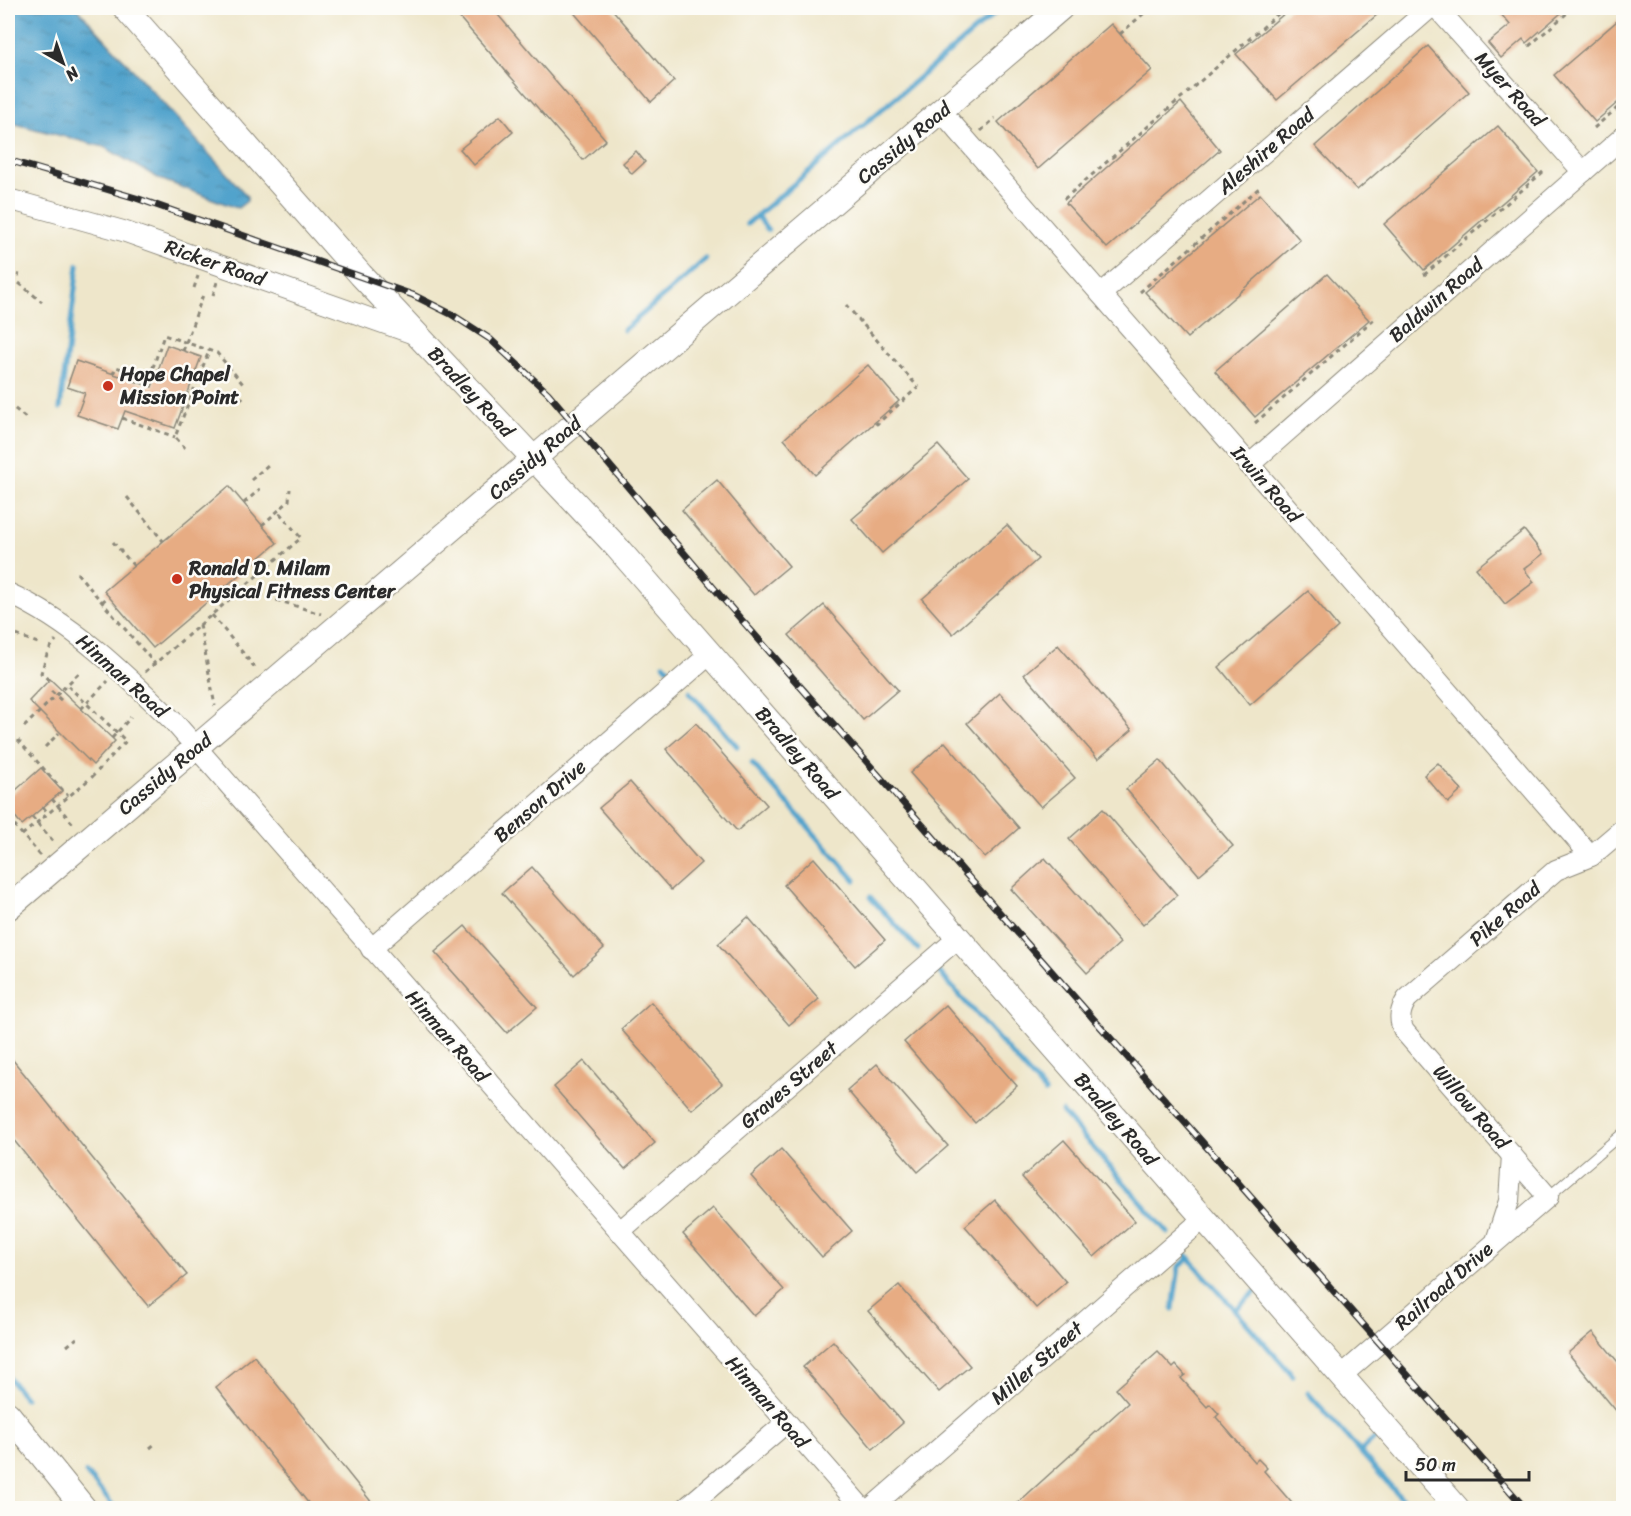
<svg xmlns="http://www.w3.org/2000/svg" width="1631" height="1516" viewBox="0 0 1631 1516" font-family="Sriracha,sans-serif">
  <defs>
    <pattern id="water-ripples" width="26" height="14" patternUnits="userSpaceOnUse" patternTransform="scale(1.5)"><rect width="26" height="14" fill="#51a3cc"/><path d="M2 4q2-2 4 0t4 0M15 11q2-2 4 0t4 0" fill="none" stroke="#4385a6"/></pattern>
  </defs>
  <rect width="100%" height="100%" fill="#fdfcf7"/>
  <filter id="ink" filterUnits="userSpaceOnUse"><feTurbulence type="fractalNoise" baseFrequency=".0167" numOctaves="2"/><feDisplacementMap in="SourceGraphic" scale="12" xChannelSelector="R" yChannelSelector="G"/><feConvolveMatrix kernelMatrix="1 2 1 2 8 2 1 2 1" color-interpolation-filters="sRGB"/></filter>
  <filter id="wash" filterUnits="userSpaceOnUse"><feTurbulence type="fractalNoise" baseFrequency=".008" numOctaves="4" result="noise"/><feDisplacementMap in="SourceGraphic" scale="24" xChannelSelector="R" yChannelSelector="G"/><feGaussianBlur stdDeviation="1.35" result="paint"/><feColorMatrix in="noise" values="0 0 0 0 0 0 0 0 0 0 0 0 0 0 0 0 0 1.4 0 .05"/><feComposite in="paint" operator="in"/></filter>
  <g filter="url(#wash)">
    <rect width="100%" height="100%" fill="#eee6ca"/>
    <path fill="url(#water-ripples)" stroke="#3e677c" stroke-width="1.5" d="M8 8H77L247 196V201L238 208 234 207 160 179 104 147 8 122Z"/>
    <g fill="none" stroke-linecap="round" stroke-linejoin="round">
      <g stroke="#51a3cc" stroke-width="5">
        <path d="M757 216 768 230"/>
        <path d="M747 224 1001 8"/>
        <path d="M624 330 706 259"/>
        <path d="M60 408 78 265"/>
        <path d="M664 664 668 668"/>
        <path d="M689 691 737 746"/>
        <path d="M752 763 855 880"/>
        <path d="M870 897 918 949"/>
        <path d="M939 972 1045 1092"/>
        <path d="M1062 1112 1168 1233"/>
        <path d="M1183 1251 1293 1376"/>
        <path d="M1173 1309 1179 1267 1190 1258"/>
        <path d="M1235 1310 1258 1289"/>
        <path d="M8 1377 25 1398"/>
        <path d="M1308 1393 1410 1508"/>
        <path d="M1360 1452 1383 1431"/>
        <path d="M86 1473 115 1508"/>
      </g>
    </g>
    <g id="blocks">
      <g fill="#e7ac83">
        <path d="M451 8H492L606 140 583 160Z"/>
        <path d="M570 8H611L674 81 651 102Z"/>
        <path d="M1291 8H1385L1277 100 1236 54Z"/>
        <path d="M1496 8H1567L1526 43 1523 39 1501 58 1488 43 1510 25Z"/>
        <path d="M1623 16V98L1595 122 1554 75Z"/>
        <path d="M1111 24 1152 70 1038 169 998 122Z"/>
        <path d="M1428 46 1469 92 1357 190 1315 146Z"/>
        <path d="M1181 102 1220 150 1107 248 1066 203Z"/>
        <path d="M500 116 513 132 474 165 460 149Z"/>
        <path d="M1498 126 1538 172 1424 270 1384 224Z"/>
        <path d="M636 151 645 162 632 174 623 163Z"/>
        <path d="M1260 194 1300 240 1187 338 1145 292Z"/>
        <path d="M1327 274 1369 320 1255 417 1215 371Z"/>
        <path d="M167 345 201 357 175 428 125 411 118 429 77 415 85 393 67 387 76 361 152 387Z"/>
        <path d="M868 365 899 401 815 475 784 439Z"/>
        <path d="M938 445 968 479 882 553 852 519Z"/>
        <path d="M717 480 789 566 754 595 682 510Z"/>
        <path d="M229 486 277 543 153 648 104 591Z"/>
        <path d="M1007 525 1038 559 953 634 922 599Z"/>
        <path d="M1524 530 1543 554 1524 569 1534 582 1505 604 1476 568Z"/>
        <path d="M1308 591 1338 627 1250 705 1219 667Z"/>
        <path d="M824 605 898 690 863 720 789 635Z"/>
        <path d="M1058 645 1132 730 1098 759 1024 674Z"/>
        <path d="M50 679 115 741 93 765 29 701Z"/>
        <path d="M1000 693 1075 778 1041 807 967 723Z"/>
        <path d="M696 723 767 805 737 831 666 749Z"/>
        <path d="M945 742 1019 828 985 858 910 773Z"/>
        <path d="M1160 760 1233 846 1199 875 1126 789Z"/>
        <path d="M1438 763 1462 790 1448 803 1424 775Z"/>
        <path d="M41 768 62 791 22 825 8 808V797Z"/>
        <path d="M630 782 701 863 671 890 599 808Z"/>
        <path d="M1103 809 1177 895 1143 925 1069 839Z"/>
        <path d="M814 858 885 940 855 966 784 885Z"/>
        <path d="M1045 858 1120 943 1087 973 1011 889Z"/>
        <path d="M532 867 604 948 574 975 502 893Z"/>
        <path d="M748 917 819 999 789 1025 718 944Z"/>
        <path d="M465 926 537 1007 507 1033 435 952Z"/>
        <path d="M651 1002 722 1084 692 1110 621 1029Z"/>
        <path d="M946 1005 1017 1086 975 1123 904 1042Z"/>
        <path d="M8 1054 187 1275 148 1306 8 1133Z"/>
        <path d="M584 1061 655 1143 625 1169 554 1087Z"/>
        <path d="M877 1064 948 1146 918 1172 847 1090Z"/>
        <path d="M1064 1140 1135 1221 1094 1257 1022 1177Z"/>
        <path d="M781 1149 852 1231 822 1257 751 1176Z"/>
        <path d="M995 1200 1066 1282 1036 1308 965 1226Z"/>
        <path d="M713 1208 784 1290 754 1316 683 1234Z"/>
        <path d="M899 1285 970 1366 939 1392 868 1311Z"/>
        <path d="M1593 1332 1623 1368V1419L1568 1353Z"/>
        <path d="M833 1341 903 1423 873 1449 803 1367Z"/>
        <path d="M1158 1352 1173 1368 1176 1365 1185 1375 1181 1378 1207 1407 1210 1404 1219 1414 1216 1417 1255 1462 1258 1459 1267 1468 1264 1471 1297 1509H1011L1128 1403 1116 1389Z"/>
        <path d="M254 1356 377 1509H313L216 1387Z"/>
      </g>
    </g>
  </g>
  <g filter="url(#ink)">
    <use href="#blocks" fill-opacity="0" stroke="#8c887a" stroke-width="1.5"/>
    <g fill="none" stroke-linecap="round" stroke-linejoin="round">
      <g stroke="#8c887a" stroke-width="11">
        <path id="service" d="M1548 1197 1624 1132"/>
      </g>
      <g stroke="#8c887a" stroke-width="22">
        <g id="minor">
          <path d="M1437 8 1583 172"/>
          <path d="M941 111 1591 856"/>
          <path d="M8 199 123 231 417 335"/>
          <path d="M1101 294 1430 8"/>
          <path d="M1249 465 1624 136"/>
          <path d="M8 593C72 622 124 673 174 722L862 1508"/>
          <path d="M371 949 710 654"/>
          <path d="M619 1232 958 938"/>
          <path d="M1496 1241 1509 1201 1512 1155"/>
          <path d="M1341 1376 1548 1197 1404 1031C1398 1019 1400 1010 1407 999L1556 870 1591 856 1624 828"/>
          <path d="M686 1508 786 1423"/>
          <path d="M871 1508 1203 1219"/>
        </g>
      </g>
      <g stroke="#8c887a" stroke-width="26">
        <g id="tertiary">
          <path d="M125 8 361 275 614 544 1457 1508"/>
          <path d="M8 908 1061 8"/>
          <path d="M8 1414 84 1508"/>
        </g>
      </g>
      <g stroke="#8c887a" stroke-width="3" stroke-dasharray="4.5 4.5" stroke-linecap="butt">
        <path d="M1120 34 1150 8"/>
        <path d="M1529 46 1573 8"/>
        <path d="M1594 128 1624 102"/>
        <path d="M981 131 995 118"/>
        <path d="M1064 199 1285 8"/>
        <path d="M8 273 20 275"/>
        <path d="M1424 275 1544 171"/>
        <path d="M19 283 42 302"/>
        <path d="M194 288 198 276"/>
        <path d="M1140 292 1259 188"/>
        <path d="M213 295 217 282"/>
        <path d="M846 305 918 387 877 424 875 422"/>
        <path d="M183 351 204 292"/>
        <path d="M113 374 116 367 155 380"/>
        <path d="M147 385 164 335 217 353 243 384"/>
        <path d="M236 390 243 399"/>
        <path d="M8 403 27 419"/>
        <path d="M122 418 175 437"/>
        <path d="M1255 423 1374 319"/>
        <path d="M185 448 175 437 209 351"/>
        <path d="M251 480 269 464"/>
        <path d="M127 497 163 541"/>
        <path d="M244 503 260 489"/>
        <path d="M262 525 289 501 290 489"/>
        <path d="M113 542 134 566"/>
        <path d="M77 573 155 664"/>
        <path d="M242 589 321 614"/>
        <path d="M102 602 109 596"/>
        <path d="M212 615 257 670"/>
        <path d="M200 625 215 706"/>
        <path d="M8 632 38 643"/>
        <path d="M145 672 301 538 278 511"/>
        <path d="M49 680 41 673 48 651 56 640"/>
        <path d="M51 691 62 701"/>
        <path d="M81 709 108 681"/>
        <path d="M24 727 79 673"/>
        <path d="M112 738 131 717"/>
        <path d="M18 740 68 796"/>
        <path d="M45 747 59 733"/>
        <path d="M52 799 74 825"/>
        <path d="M43 807 48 813"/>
        <path d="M32 817 54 842"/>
        <path d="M8 818 40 855"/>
        <path d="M22 835 92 777 126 741 67 685"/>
        <path d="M67 1346 77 1338"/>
        <path d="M150 1448 155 1444"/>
      </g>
      <use href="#service" stroke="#fff" stroke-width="9"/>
      <use href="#minor" stroke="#fff" stroke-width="20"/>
      <use href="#tertiary" stroke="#fff" stroke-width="24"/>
      <g stroke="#2b2b2b" stroke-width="7">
        <path id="rail" d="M8 160 136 198 413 295 451 314 490 339 548 393 724 600 1525 1508"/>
      </g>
      <use href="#rail" stroke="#fdfcf7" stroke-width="4.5" stroke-dasharray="14" stroke-linecap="butt"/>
    </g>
  </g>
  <g fill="#c8321e" stroke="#fdfcf7" stroke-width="2">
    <circle cx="108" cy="386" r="6"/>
    <circle cx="177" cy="579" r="6"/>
  </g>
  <g text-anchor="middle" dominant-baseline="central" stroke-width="5" stroke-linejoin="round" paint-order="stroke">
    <g font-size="20" fill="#2b2b2b" stroke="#fdfcf7">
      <text transform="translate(1510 89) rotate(48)">Myer Road</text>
      <text transform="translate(904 143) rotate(-40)">Cassidy Road</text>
      <text transform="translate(1266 151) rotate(-41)">Aleshire Road</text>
      <text transform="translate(215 263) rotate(19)">Ricker Road</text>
      <text transform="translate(1436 300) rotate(-41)">Baldwin Road</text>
      <text transform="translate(471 392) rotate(47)">Bradley Road</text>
      <text transform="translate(535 458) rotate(-41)">Cassidy Road</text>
      <text transform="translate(1266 484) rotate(49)">Irwin Road</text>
      <text transform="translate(122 676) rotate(42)">Hinman Road</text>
      <text transform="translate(797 753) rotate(49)">Bradley Road</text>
      <text transform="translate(165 774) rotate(-40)">Cassidy Road</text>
      <text transform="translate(540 801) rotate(-41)">Benson Drive</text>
      <text transform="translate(1505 914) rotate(-41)">Pike Road</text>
      <text transform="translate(447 1036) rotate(49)">Hinman Road</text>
      <text transform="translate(789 1085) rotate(-41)">Graves Street</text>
      <text transform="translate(1471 1107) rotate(49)">Willow Road</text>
      <text transform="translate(1116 1119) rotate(49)">Bradley Road</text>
      <text transform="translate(1444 1286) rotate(-41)">Railroad Drive</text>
      <text transform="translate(1037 1363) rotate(-41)">Miller Street</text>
      <text transform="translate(767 1402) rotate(49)">Hinman Road</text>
    </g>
    <g font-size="20" font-weight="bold" fill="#2b2b2b" stroke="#fdfcf7" text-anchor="start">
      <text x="120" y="374">Hope Chapel<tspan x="120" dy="23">Mission Point</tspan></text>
      <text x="189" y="568">Ronald D. Milam<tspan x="189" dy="23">Physical Fitness Center</tspan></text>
    </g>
  </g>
  <rect width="1631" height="1516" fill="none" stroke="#fdfcf7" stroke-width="30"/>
  <g transform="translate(63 63) rotate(140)" stroke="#fdfcf7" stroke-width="4.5" paint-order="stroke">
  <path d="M0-4.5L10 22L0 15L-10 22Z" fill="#2b2b2b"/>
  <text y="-9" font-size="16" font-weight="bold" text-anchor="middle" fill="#2b2b2b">N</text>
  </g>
  <path d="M1406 1471v9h123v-9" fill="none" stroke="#2b2b2b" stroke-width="3"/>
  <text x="1415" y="1471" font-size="18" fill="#2b2b2b" stroke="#fdfcf7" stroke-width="4.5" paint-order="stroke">50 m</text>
</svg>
